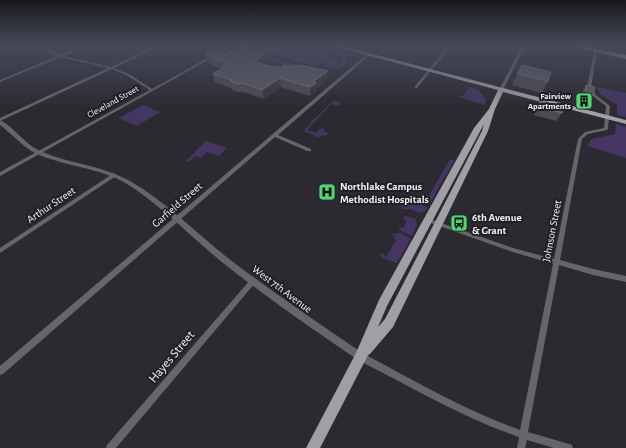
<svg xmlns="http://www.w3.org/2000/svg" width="626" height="448" viewBox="0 0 626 448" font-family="'Alegreya Sans',sans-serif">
  <rect width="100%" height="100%" fill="#2c2a31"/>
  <g fill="#453562">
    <path d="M246 45H251L252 50 257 53 309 68 325 69 333 68 324 65 330 58 340 61 334 67 341 63 342 58C335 50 319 48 309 46L330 53 300 45H317L353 55 351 56 345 55 346 62C332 83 262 61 246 49Z"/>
    <path d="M266 45H296L332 55 317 67 259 50Z"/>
    <path d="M470 87C477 88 484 94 486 101L484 105 459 97 460 96H463Z"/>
    <path d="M597 87 626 93V117L617 115V105L600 94Z"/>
    <path d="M333 101 341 102 338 106 331 104 307 130 316 133 322 128 325 129 323 131 330 134 318 137 303 131 312 122H311Z"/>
    <path d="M143 105 160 112 137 126 119 118Z"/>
    <path d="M616 124 626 127V158L587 146 592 139 615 134Z"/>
    <path d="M206 141 227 148 219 156 207 152 201 158 195 156 189 162 186 161Z"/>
    <path d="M450 159 454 161 445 177 442 178 443 179 430 204 420 205 407 201 408 197 418 201 419 200 426 201Z"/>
    <path d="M406 201 428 207 425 211 421 213 409 209H402L401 205 402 202Z"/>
    <path d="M406 216 416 219 415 220 417 224 412 236 401 231 398 225 403 229 406 222 403 217Z"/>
    <path d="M400 233 411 238 397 263H395L382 257 380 253H382L386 257 396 240 392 234Z"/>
  </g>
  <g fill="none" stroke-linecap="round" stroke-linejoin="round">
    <g fill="#666569" fill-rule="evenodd">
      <path d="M38 45C45 45 54 52 61 55L85 45H89L64 56 111 67 157 45H161L114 68 129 74 152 89 231 45H235L0 176V172L150 90 126 75 112 69 0 121V118L108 68 61 57 0 82V80L58 56 46 51Z"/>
      <path d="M449 45H452L417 88H415V86Z"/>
      <path d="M595 45H598L591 88 596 95 610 106 608 129 607 130 588 134 582 139 560 260 593 269 626 276V282L593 275 559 265 528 432 569 444 572 445 573 448H554L527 440 525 448H517L519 437C463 418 411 387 358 360L357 357 358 354 361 353 364 354C415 381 466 411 520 430L553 264 513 252 425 221 424 220 427 218 513 248 554 259 578 139 585 132 604 128 606 106 594 97 587 88Z"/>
      <path d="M367 54 370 55 278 135 311 149V151H307L275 137 3 374 0 375V366Z"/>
      <path d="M114 173 116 175V176L0 253V248Z"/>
      <path d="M253 278 255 279 256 281 255 283 116 448H106L107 445 251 279Z"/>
    </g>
    <g fill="#666569" fill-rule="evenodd">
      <path d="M10 45H16L0 51V49Z"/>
      <path d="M522 45H526L503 90 499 91V90Z"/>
      <path d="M0 120C13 126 24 143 38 150 68 164 102 165 130 181 165 201 196 233 228 258 272 292 318 323 364 354L366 357 364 360 361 362 358 360C312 329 266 297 223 263 191 237 162 206 127 184 99 167 65 167 35 153 22 146 12 134 0 125Z"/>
    </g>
    <g fill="#a19fa6" fill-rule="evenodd">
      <path d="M329 45H338L626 120V124L503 92 495 109 488 131 393 327 370 354 368 355 320 448H306L356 353 379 300 474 128 489 109 498 90ZM484 124 482 131 385 319 378 327 387 306Z"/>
      <path d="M566 45H577L626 55V59Z"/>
    </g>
  </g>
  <g fill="#4c4b52">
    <path d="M227 54H265L266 62 263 64 327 79 316 89V91L310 96 281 87 264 99 244 92H238L232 90 231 88 215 82 213 74 221 68 214 66V65L208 63 206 55Z"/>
    <path d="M522 65 547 83 541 95 538 92 512 85Z"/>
    <path d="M586 85 593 96 587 104 580 103 581 94Z"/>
    <path d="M540 101 562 113 556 121 534 115 535 110Z"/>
  </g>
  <g fill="#38363e">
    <path d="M265 54 266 62 254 70 253 61Z"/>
    <path d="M328 71 327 79 316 89V91L310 96V87L313 82Z"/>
    <path d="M280 78 281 87 264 99 262 90Z"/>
  </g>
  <g fill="#5e5c64" stroke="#75747a">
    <path d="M240 46 265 54 253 61 268 66 281 67 284 65 290 67 292 65 297 67 300 65 328 71 313 82 316 83 310 87 280 78 262 90 242 83 237 84 230 81 232 80 213 74 229 63 212 58 213 57 206 55 213 51 227 54Z"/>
    <path d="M522 65 551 72 547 83 544 80 517 74Z"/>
    <path d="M586 85 595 87 593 96 586 94Z"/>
    <path d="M540 101 563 107 562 113 539 106Z"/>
  </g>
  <linearGradient id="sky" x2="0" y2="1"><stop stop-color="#18171b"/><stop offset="0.42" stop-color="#454a5a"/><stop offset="1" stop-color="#454a5a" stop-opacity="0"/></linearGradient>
  <rect width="626" height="108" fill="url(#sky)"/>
  <defs>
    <g id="building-square" transform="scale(0.9)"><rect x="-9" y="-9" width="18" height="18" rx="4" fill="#50d674" stroke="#222027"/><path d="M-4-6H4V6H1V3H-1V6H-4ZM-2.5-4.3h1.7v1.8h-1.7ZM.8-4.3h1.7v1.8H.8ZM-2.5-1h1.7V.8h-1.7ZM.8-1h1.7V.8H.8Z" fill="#111"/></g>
    <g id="hospital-square" transform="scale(0.9)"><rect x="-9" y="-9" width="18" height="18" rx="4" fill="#50d674" stroke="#222027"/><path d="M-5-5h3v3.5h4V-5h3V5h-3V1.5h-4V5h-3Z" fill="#111"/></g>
    <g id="bus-square" transform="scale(0.9)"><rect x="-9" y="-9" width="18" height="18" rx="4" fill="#50d674" stroke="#222027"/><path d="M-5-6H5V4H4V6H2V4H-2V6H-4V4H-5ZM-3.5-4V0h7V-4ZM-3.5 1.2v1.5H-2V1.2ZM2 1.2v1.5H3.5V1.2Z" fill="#111"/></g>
  </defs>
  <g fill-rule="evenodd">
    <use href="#building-square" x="584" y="101"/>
    <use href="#hospital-square" x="327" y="192"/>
    <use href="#bus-square" x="459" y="223"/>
  </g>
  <g text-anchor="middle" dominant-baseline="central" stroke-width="4" stroke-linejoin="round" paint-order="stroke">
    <g font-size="9" font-weight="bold" fill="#f2f1f5" stroke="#222027" text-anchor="end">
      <text x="571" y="96">Fairview<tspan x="571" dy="10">Apartments</tspan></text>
    </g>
    <g font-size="9" fill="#f2f1f5" stroke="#222027">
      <text transform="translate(113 102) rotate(-29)">Cleveland Street</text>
    </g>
    <g font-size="11" font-weight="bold" fill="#f2f1f5" stroke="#222027" text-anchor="start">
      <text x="340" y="186">Northlake Campus<tspan x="340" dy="13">Methodist Hospitals</tspan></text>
      <text x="472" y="217">6th Avenue<tspan x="472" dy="13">&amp; Grant</tspan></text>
    </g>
    <g font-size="11" fill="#f2f1f5" stroke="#222027">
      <text transform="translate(51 205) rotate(-34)">Arthur Street</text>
      <text transform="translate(177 205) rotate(-41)">Garfield Street</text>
      <text transform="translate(552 231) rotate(-79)">Johnson Street</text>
      <text transform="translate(282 289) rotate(37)">West 7th Avenue</text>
    </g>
    <g font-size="13" fill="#f2f1f5" stroke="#222027">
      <text transform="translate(172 357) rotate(-50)">Hayes Street</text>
    </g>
  </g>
</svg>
